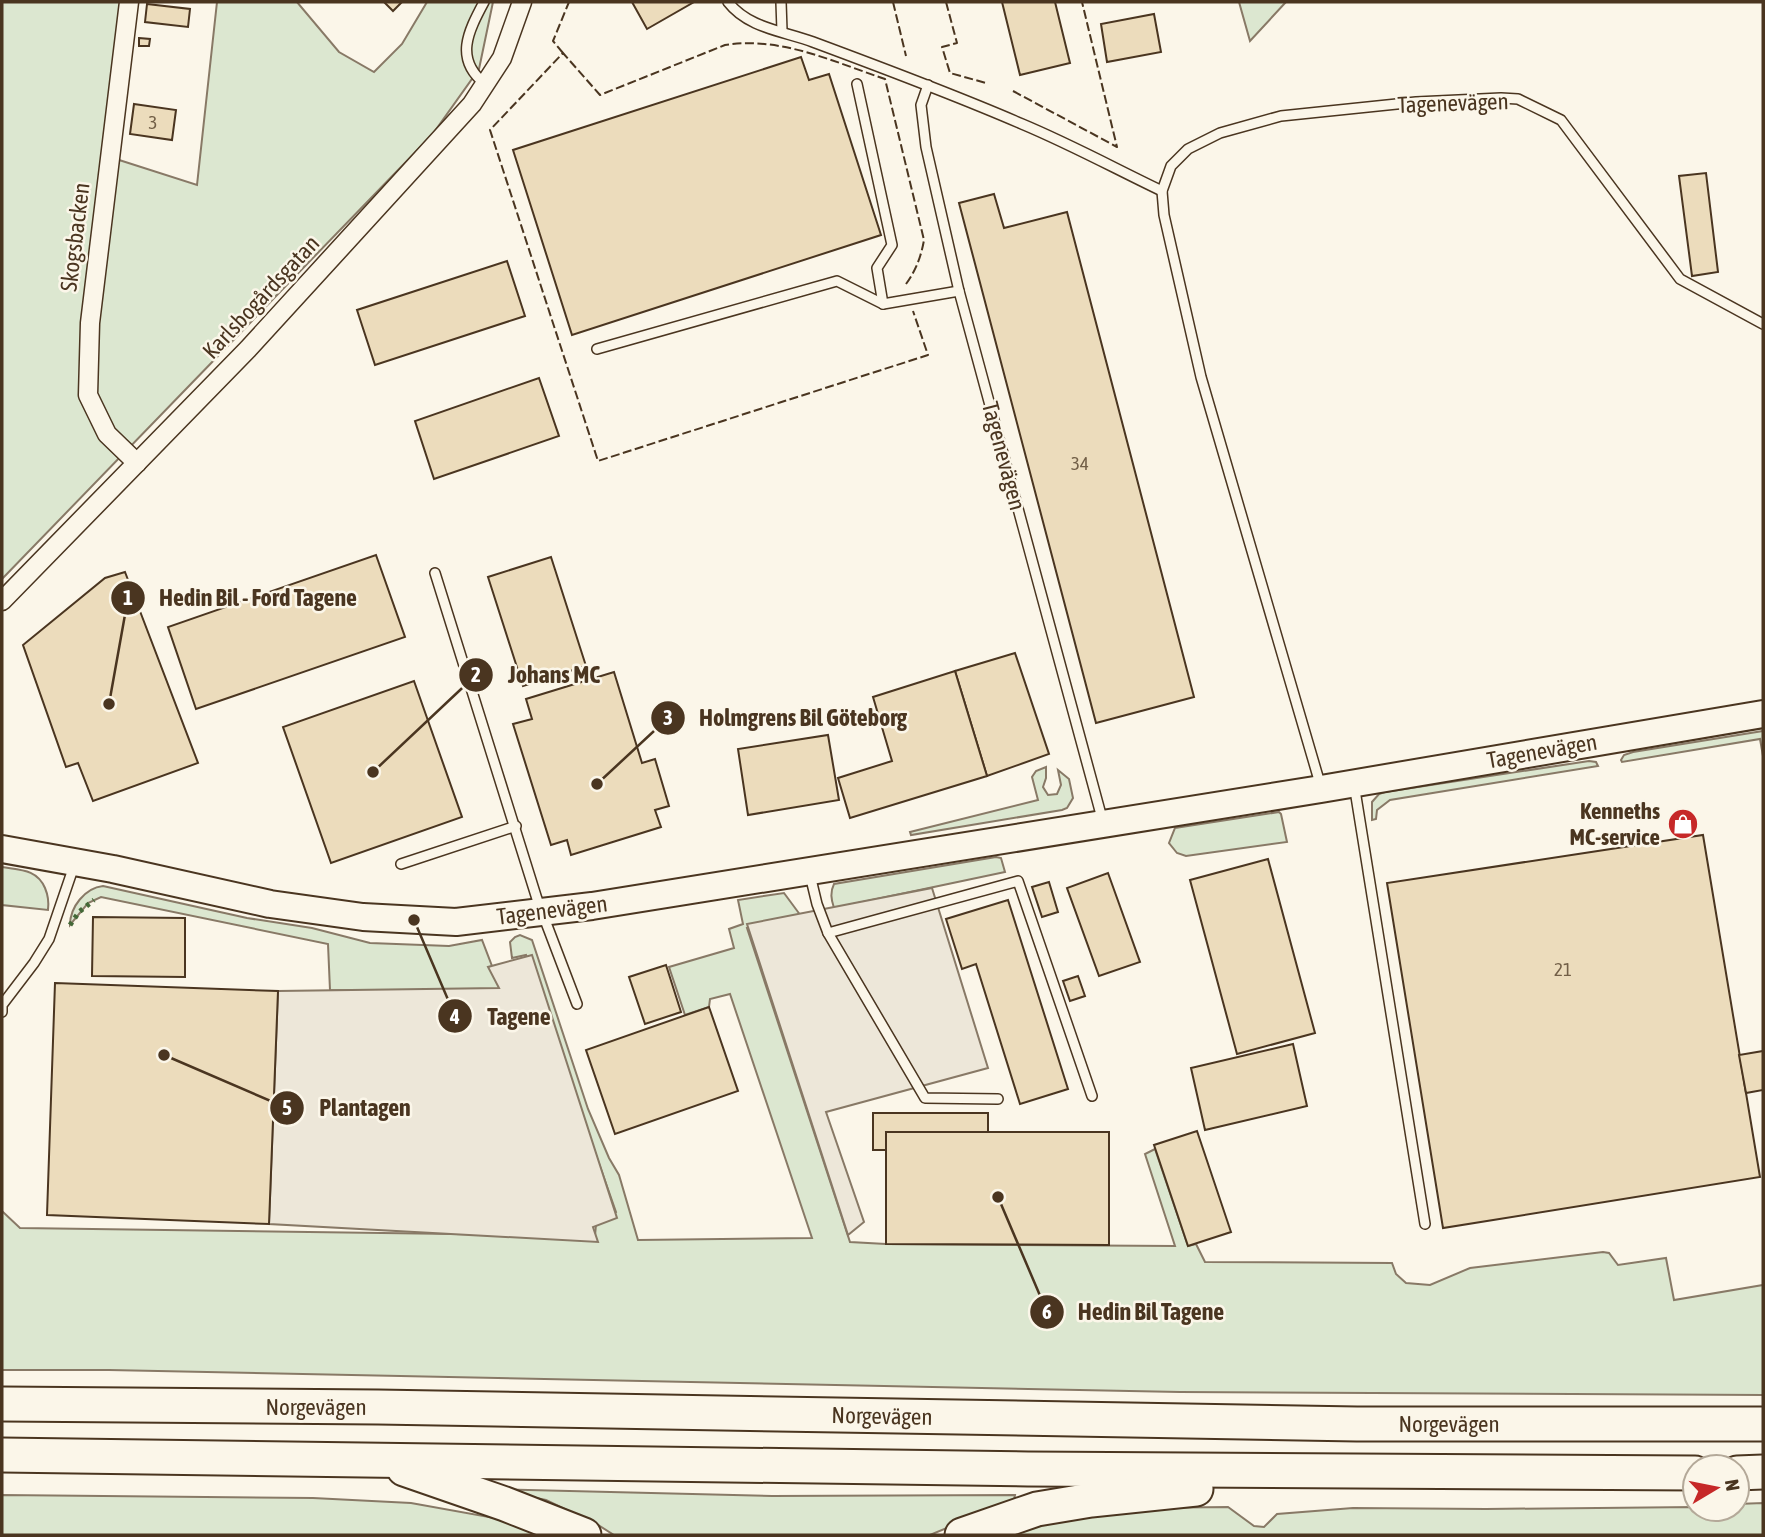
<svg xmlns="http://www.w3.org/2000/svg" width="1765" height="1537" viewBox="0 0 1765 1537" font-family="'Asap Condensed',sans-serif">
  <rect width="100%" height="100%" fill="#fbf6e9"/>
  <g fill="#dce7d0" stroke="#887966" stroke-width="2">
    <path d="M2 2H135L116 159 197 185 217 2H297L339 52 374 72 402 44 427 2H493L479 69 432 135 2 579Z"/>
    <path d="M1239 2H1286L1250 41Z"/>
    <path d="M1763 731V756L1760 739 1622 762 1621 760 1624 755 1633 752Z"/>
    <path d="M1589 761 1596 762 1598 766 1390 800 1377 810 1376 819 1372 820V802L1379 794 1385 792Z"/>
    <path d="M1046 767V778L1043 787 1048 795 1057 794 1061 785 1058 770 1069 779 1073 798 1067 808 1062 810 911 835 910 832 1038 800 1032 777 1036 771Z"/>
    <path d="M1279 812 1281 814 1287 842 1186 856 1177 853 1169 843 1175 828Z"/>
    <path d="M996 857 1001 858 1005 872 834 908C831 899 830 892 834 884Z"/>
    <path d="M2 867C20 870 37 869 45 888 48 895 49 902 48 910L2 905Z"/>
    <path d="M103 886 247 918 312 928 370 943 449 946 482 940 505 1000 496 991 330 990 328 944 101 897 88 903 70 925C70 907 85 888 103 886Z"/>
    <path d="M784 893 801 916 747 928 850 1242 886 1244 1175 1246 1145 1154 1155 1149 1188 1246 1196 1244 1205 1262 1392 1263 1396 1274 1406 1283 1430 1285 1470 1268 1603 1252 1609 1253 1618 1265 1666 1258 1674 1300 1763 1285V1395L1180 1392 109 1370H2V1211L20 1228 595 1236 596 1224 616 1212 526 955 512 958 510 942 515 937 520 935 532 940 588 1109 609 1158 619 1175 638 1240 812 1238 730 994 710 999 709 1007 685 1015 669 967 734 948 729 929 743 924 738 900Z"/>
    <path d="M492 1489 772 1496 1015 1495 1014 1500 930 1535H614L598 1525 546 1500Z"/>
    <path d="M2 1495 313 1498 411 1503 494 1518 496 1515 543 1535H2Z"/>
    <path d="M1763 1503V1535H996L1037 1524 1140 1508 1228 1507 1254 1526 1264 1527 1277 1514 1353 1508 1486 1509 1695 1507V1509H1737V1504Z"/>
  </g>
  <g fill="#ede7d9" stroke="#887966" stroke-width="2">
    <path d="M932 888 988 1068 826 1112 864 1222 848 1235 747 924Z"/>
    <path d="M532 955 617 1218 593 1227 598 1242 269 1224 278 991 499 988 488 967Z"/>
  </g>
  <g fill="#ecdcbc" stroke="#4a3520" stroke-width="2">
    <path d="M384 2H402L393 11Z"/>
    <path d="M632 2H694L647 29Z"/>
    <path d="M1002 2H1055L1070 63 1020 75Z"/>
    <path d="M147 4 190 9 188 27 145 22Z"/>
    <path d="M1154 14 1161 52 1107 62 1101 24Z"/>
    <path d="M139 38 150 39 149 46H139Z"/>
    <path d="M801 57 809 80 829 74 881 235 572 335 513 150Z"/>
    <path d="M134 104 176 110 172 140 130 134Z"/>
    <path d="M1706 173 1718 272 1692 276 1679 176Z"/>
    <path d="M994 194 1004 228 1067 212 1194 697 1096 723 959 203Z"/>
    <path d="M507 261 525 316 375 365 357 310Z"/>
    <path d="M539 378 559 436 434 479 415 421Z"/>
    <path d="M376 555 405 637 196 709 168 627Z"/>
    <path d="M551 557 586 666 523 686 488 577Z"/>
    <path d="M125 572 198 763 93 801 78 763 66 767 23 645 105 578Z"/>
    <path d="M1015 653 1049 754 987 776 955 671Z"/>
    <path d="M955 671 987 776 850 818 838 778 892 761 873 697Z"/>
    <path d="M614 672 642 763 655 759 669 806 655 810 661 827 571 855 567 840 551 845 513 724 532 719 526 699Z"/>
    <path d="M414 681 462 817 331 863 283 727Z"/>
    <path d="M828 735 839 800 748 815 738 749Z"/>
    <path d="M1703 835 1760 1177 1443 1228 1387 883Z"/>
    <path d="M1268 859 1315 1033 1237 1054 1190 880Z"/>
    <path d="M1108 873 1140 962 1099 976 1067 888Z"/>
    <path d="M1049 882 1058 912 1042 917 1032 887Z"/>
    <path d="M1008 900 1068 1089 1020 1104 976 964 962 969 946 919Z"/>
    <path d="M93 917 185 918V977L92 976Z"/>
    <path d="M666 965 681 1012 645 1024 629 977Z"/>
    <path d="M1078 976 1085 996 1070 1001 1063 981Z"/>
    <path d="M55 983 278 991 269 1224 47 1215Z"/>
    <path d="M709 1007 738 1091 615 1134 586 1050Z"/>
    <path d="M1293 1044 1307 1106 1205 1130 1191 1068Z"/>
    <path d="M1763 1051V1090L1746 1093 1739 1055Z"/>
    <path d="M873 1113H988V1132H886L887 1150H873Z"/>
    <path d="M1197 1131 1231 1232 1188 1246 1154 1145Z"/>
    <path d="M886 1132H1109V1245L886 1244Z"/>
  </g>
  <g fill="none" stroke-linecap="round" stroke-linejoin="round">
    <g stroke="#4a3520" stroke-width="12">
      <g id="lane">
        <path d="M484 2C468 32 454 59 485 84"/>
        <path d="M728 2C748 28 783 31 813 42 883 68 953 94 1022 124 1070 144 1116 169 1162 191"/>
        <path d="M781 2 782 31"/>
        <path d="M857 84 892 245 877 268 883 304"/>
        <path d="M928 85 921 105 926 147 959 291 1103 822"/>
        <path d="M597 349 837 281 883 304 959 291"/>
        <path d="M435 573 537 899 577 1004"/>
        <path d="M1354 784 1425 1224"/>
        <path d="M1321 787 1201 377 1164 215 1162 191 1171 166 1188 149 1220 133 1281 116 1416 102 1501 98 1518 99 1561 120 1680 279 1763 324"/>
        <path d="M401 864 516 826"/>
        <path d="M810 875 817 904 828 933 925 1098 998 1099"/>
        <path d="M828 933 1018 881 1092 1096"/>
        <path d="M2 1012V1005L34 963 49 939 75 863"/>
      </g>
    </g>
    <g stroke="#4a3520" stroke-width="21">
      <g id="street">
        <path d="M129 2 90 323 88 395 107 434 137 463"/>
        <path d="M2 601 248 349 472 104 502 58 522 2"/>
      </g>
    </g>
    <g stroke="#4a3520" stroke-width="30">
      <path id="secondary" d="M2 849 113 869 270 904 363 917 456 922 592 906 1321 789 1763 714"/>
    </g>
    <g stroke="#4a3520" stroke-width="37">
      <g id="highway">
        <path d="M2 1404 378 1407 1357 1424H1763"/>
        <path d="M2 1455 1028 1469 1695 1473"/>
        <path d="M404 1469 505 1504 584 1535"/>
        <path d="M1737 1473 1763 1472"/>
        <path d="M962 1535 1037 1509 1091 1500 1196 1489"/>
      </g>
    </g>
    <use href="#lane" stroke="#fbf6e9" stroke-width="9"/>
    <use href="#street" stroke="#fbf6e9" stroke-width="18"/>
    <use href="#secondary" stroke="#fbf6e9" stroke-width="26"/>
    <use href="#highway" stroke="#fbf6e9" stroke-width="33"/>
    <path stroke="#436837" stroke-width="5" stroke-dasharray="3.5 5" stroke-linecap="butt" d="M70 925 79 912 94 900"/>
    <g stroke="#4a3520" stroke-width="2" stroke-dasharray="9 3.5" stroke-linecap="butt">
      <path d="M893 2 906 56"/>
      <path d="M946 2 957 43 942 47 950 73 986 83"/>
      <path d="M563 53 553 41 569 2"/>
      <path d="M1013 91 1117 147 1082 2"/>
      <path d="M906 284C916 270 921 257 924 240L885 79C834 62 780 36 725 45L600 95 563 53 490 130 598 461 928 355 913 311"/>
    </g>
  </g>
  <defs>
    <g id="shop-disc" transform="scale(1.575)"><circle r="9.5" fill="#c62828" stroke="#fbf6e9"/><path d="M-5-2.5h2.3a2.7 3.5 0 0 1 5.4 0H5L5.5 6h-11ZM-1.5-2.5h3a1.5 2.3 0 0 0-3 0Z" fill="#fff"/></g>
  </defs>
  <g fill-rule="evenodd">
    <use href="#shop-disc" x="1683" y="824"/>
  </g>
  <g text-anchor="middle" dominant-baseline="central" stroke-width="5" stroke-linejoin="round" paint-order="stroke">
    <g font-size="19" fill="#725f47">
      <text x="153" y="122">3</text>
      <text x="1080" y="463">34</text>
      <text x="1563" y="969">21</text>
    </g>
    <g font-size="23" fill="#4a3520" stroke="#fbf6e9">
      <text transform="translate(1453 103) rotate(-2)">Tagenevägen</text>
      <text transform="translate(75 237) rotate(-83)">Skogsbacken</text>
      <text transform="translate(261 297) rotate(-47)">Karlsbogårdsgatan</text>
      <text transform="translate(1004 456) rotate(75)">Tagenevägen</text>
      <text transform="translate(1542 751) rotate(-10)">Tagenevägen</text>
      <text transform="translate(552 910) rotate(-7)">Tagenevägen</text>
      <text x="316" y="1407">Norgevägen</text>
      <text transform="translate(882 1416) rotate(1)">Norgevägen</text>
      <text x="1449" y="1424">Norgevägen</text>
    </g>
    <g font-size="23" font-weight="bold" fill="#4a3520" stroke="#fbf6e9" text-anchor="end">
      <text x="1660" y="811">Kenneths<tspan x="1660" dy="26">MC-service</tspan></text>
    </g>
  </g>
  <path fill="none" stroke="#4a3520" stroke-width="2.5" d="M109 704L128 598M373 772L476 675M597 784L668 718M414 920L455 1016M164 1055L287 1108M998 1197L1047 1312"/>
  <g fill="#4a3520" stroke="#fbf6e9" stroke-width="2.5">
    <circle cx="109" cy="704" r="7"/>
    <circle cx="373" cy="772" r="7"/>
    <circle cx="597" cy="784" r="7"/>
    <circle cx="414" cy="920" r="7"/>
    <circle cx="164" cy="1055" r="7"/>
    <circle cx="998" cy="1197" r="7"/>
    <circle cx="128" cy="598" r="18"/>
    <circle cx="476" cy="675" r="18"/>
    <circle cx="668" cy="718" r="18"/>
    <circle cx="455" cy="1016" r="18"/>
    <circle cx="287" cy="1108" r="18"/>
    <circle cx="1047" cy="1312" r="18"/>
  </g>
  <g font-size="21" text-anchor="middle" font-weight="bold" fill="#fff">
    <text x="128" y="605">1</text>
    <text x="476" y="682">2</text>
    <text x="668" y="725">3</text>
    <text x="455" y="1024">4</text>
    <text x="287" y="1115">5</text>
    <text x="1047" y="1319">6</text>
  </g>
  <g font-size="24" text-anchor="middle" font-weight="bold" fill="#4a3520" stroke="#fbf6e9" stroke-width="5" stroke-linejoin="round" paint-order="stroke">
    <text x="258" y="606">Hedin Bil - Ford Tagene</text>
    <text x="554" y="683">Johans MC</text>
    <text x="803" y="726">Holmgrens Bil Göteborg</text>
    <text x="519" y="1025">Tagene</text>
    <text x="365" y="1116">Plantagen</text>
    <text x="1151" y="1320">Hedin Bil Tagene</text>
  </g>
  <rect width="1765" height="1537" fill="none" stroke="#4a3520" stroke-width="7"/>
  <g transform="translate(1716 1488) rotate(80)"><circle r="33" fill="#fbf6e9" stroke="#b4a999" stroke-width="2"/>
  <path d="M0-5L12 26L0 18L-12 26Z" fill="#c62828"/>
  <text y="-10" font-size="19" font-weight="bold" text-anchor="middle" fill="#4a3520">N</text>
  </g>
</svg>
